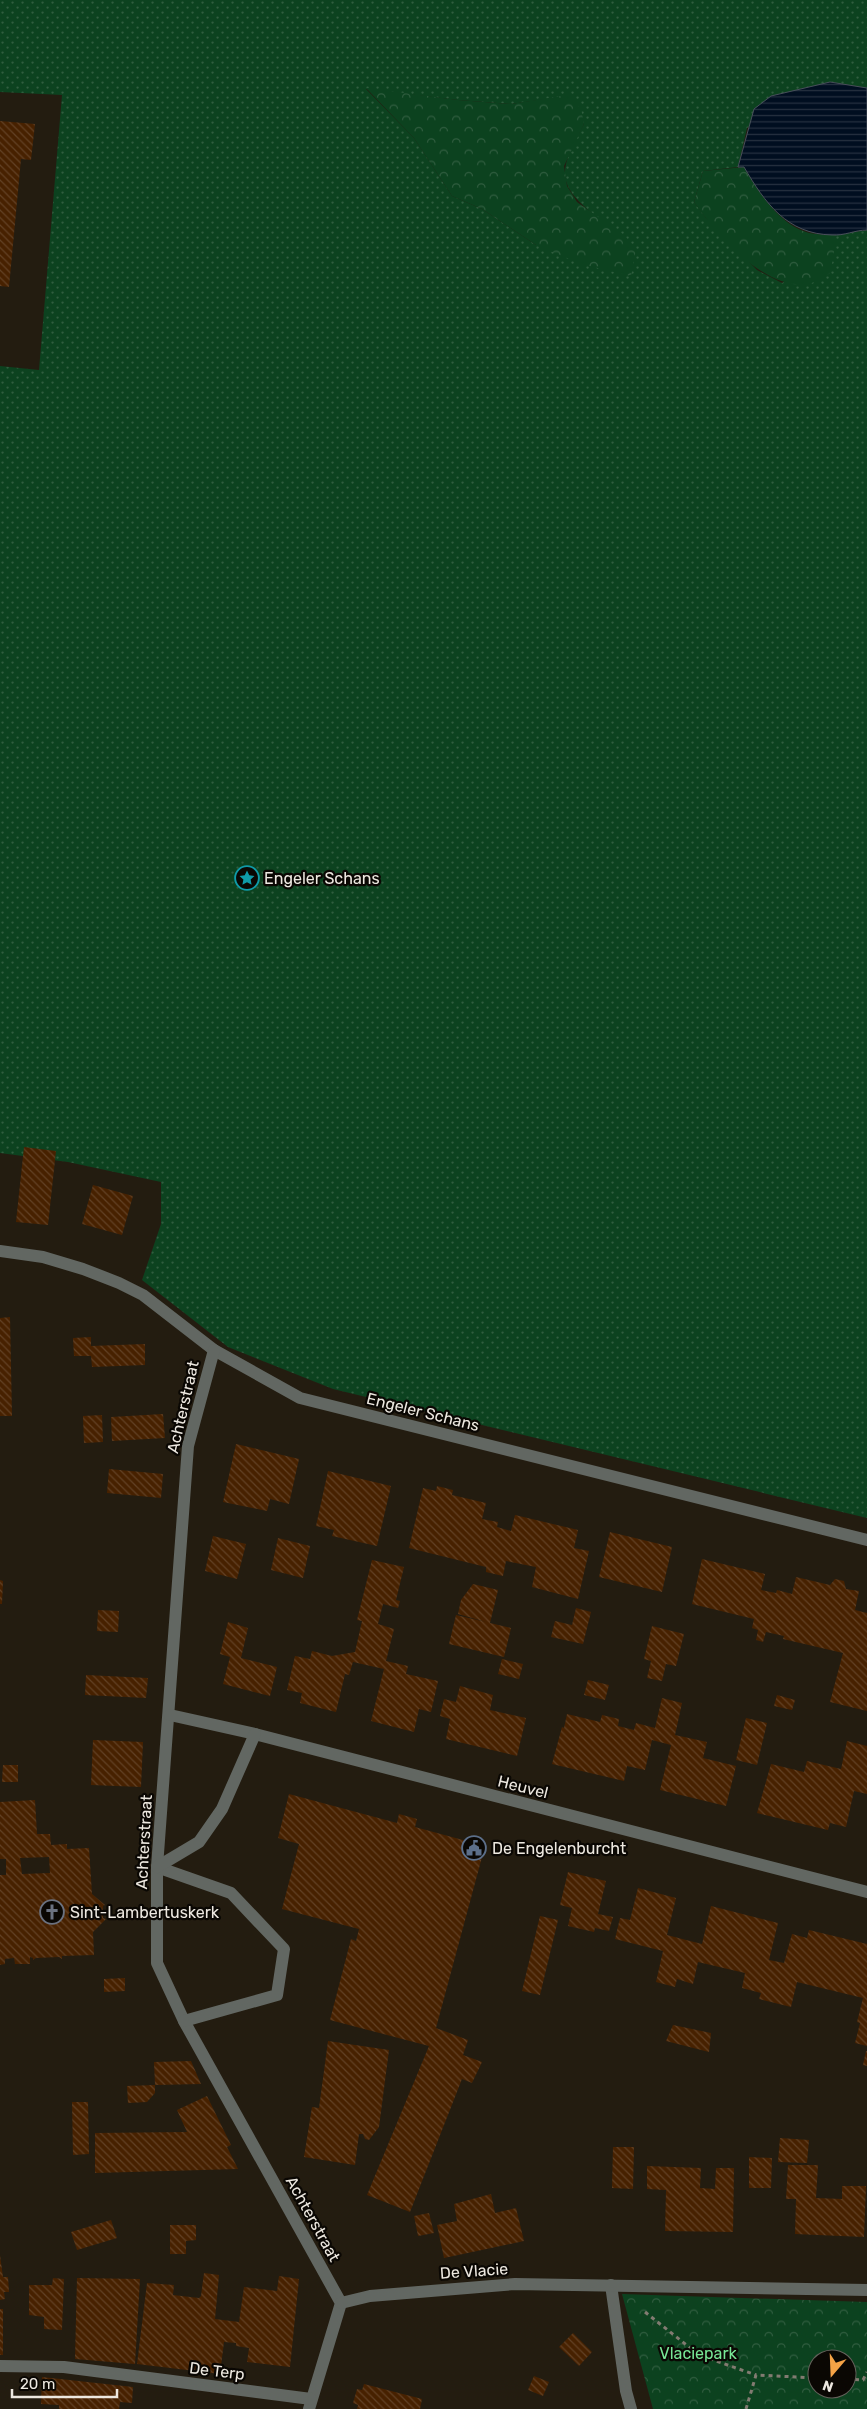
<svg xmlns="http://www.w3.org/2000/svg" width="867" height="2409" viewBox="0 0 867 2409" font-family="Rubik,sans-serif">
  <defs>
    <pattern id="grass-dots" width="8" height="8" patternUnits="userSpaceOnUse" patternTransform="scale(1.25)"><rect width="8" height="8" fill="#0c421f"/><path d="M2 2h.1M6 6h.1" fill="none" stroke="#305d3f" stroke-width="1.8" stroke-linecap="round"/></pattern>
    <pattern id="forest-crowns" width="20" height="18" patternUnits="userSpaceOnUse" patternTransform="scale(1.25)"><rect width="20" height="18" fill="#0c421f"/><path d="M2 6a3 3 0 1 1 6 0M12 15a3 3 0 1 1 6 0" fill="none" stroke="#305d3f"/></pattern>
    <pattern id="water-rules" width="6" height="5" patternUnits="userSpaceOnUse" patternTransform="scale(1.25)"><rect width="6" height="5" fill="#000e20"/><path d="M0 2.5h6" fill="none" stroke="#263140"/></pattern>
    <pattern id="building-back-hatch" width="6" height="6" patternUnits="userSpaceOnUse" patternTransform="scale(1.25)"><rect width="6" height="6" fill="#472100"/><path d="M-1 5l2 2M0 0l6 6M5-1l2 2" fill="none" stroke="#624125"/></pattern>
  </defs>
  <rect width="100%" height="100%" fill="#231c10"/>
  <path fill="url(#grass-dots)" fill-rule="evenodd" d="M0 0H867V88L830 82 802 90 747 128 738 167 703 171 694 202 706 218 757 270 782 283 834 254V235L867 230V1518L333 1389 228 1347 142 1280 161 1224V1182L68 1162 0 1153V366L39 370 62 95 0 92ZM366 89 458 100 511 104 568 96 584 124C560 169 553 183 597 217L536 245 482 209 452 196 414 138Z"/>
  <g fill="url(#forest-crowns)" fill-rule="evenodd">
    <path d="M366 88 458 100 511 104 568 95 581 109 584 124 564 166 567 186 577 202 624 235 636 249 631 276 581 264 536 245 482 209 452 196 414 138Z"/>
    <path d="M744 167C758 191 778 223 806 232 814 235 825 234 834 235V254L830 273C824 277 816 282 809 284 766 292 716 234 694 202L703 171Z"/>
    <path d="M622 2294 867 2302V2409H653ZM817 2359H847V2389H817Z"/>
  </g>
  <path fill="url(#water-rules)" stroke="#474f5a" d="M830 82 867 88V230C855 230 844 236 832 235 787 234 765 203 744 167H738L754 109 771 96Z"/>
  <g fill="url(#building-back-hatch)" fill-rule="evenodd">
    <path d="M0 121 35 124 31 160 21 159 9 287 0 286Z"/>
    <path d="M24 1147 56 1151 48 1225 16 1222Z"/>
    <path d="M93 1185 133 1196 122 1235 82 1224Z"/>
    <path d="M10 1317 12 1416H0V1318Z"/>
    <path d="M91 1337V1346L145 1344V1365L92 1367 91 1356H74L73 1338Z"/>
    <path d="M163 1414 165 1438 112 1441 111 1417Z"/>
    <path d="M102 1415 103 1442 84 1443 83 1416Z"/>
    <path d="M236 1444 299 1459 289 1504 270 1499 267 1511 223 1502Z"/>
    <path d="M109 1469 163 1474 161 1498 107 1493Z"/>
    <path d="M328 1471 391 1486 377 1546 332 1536 334 1530 316 1526Z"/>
    <path d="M437 1486 453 1490 452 1495 486 1503 482 1519 498 1522 497 1527 511 1531 515 1515 578 1530 574 1548 589 1551 578 1599 532 1587 536 1567 506 1561 503 1576 486 1572V1567L409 1548 423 1488 436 1491Z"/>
    <path d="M610 1532 672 1547 662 1592 599 1577Z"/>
    <path d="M213 1536 246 1544 237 1579 205 1571Z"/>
    <path d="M278 1538 310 1546 303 1578 271 1570Z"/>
    <path d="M702 1559 765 1574 761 1590 776 1593 777 1590 792 1594 796 1577 830 1585 835 1579 844 1581 846 1589 859 1591 855 1610 867 1613V1711L830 1702 843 1653 783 1639 784 1636 766 1632 763 1642 756 1640 758 1630 752 1628 754 1619 692 1604Z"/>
    <path d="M372 1560 404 1567 396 1600 400 1601 398 1608 383 1604 378 1624 394 1629 386 1661 408 1666 406 1674 438 1681 431 1712 419 1709 414 1732 371 1721 384 1669 353 1662 349 1675 345 1674 336 1712 300 1703 302 1693 287 1690 295 1656 310 1659 312 1651 332 1656 355 1652 362 1621 357 1620Z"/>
    <path d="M0 1580 3 1581 2 1604H0Z"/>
    <path d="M473 1584 498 1590 490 1623 511 1628 504 1657 449 1644 456 1615 486 1622 458 1614 461 1600Z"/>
    <path d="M576 1608 591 1612 583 1644 551 1637 555 1621 572 1625Z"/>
    <path d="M98 1610 119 1611 118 1632 97 1631Z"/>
    <path d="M228 1622 248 1628 241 1658 277 1667 270 1696 223 1684 230 1657 220 1654Z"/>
    <path d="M652 1626 684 1634 676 1666 666 1664 662 1681 647 1678 651 1661 644 1659Z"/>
    <path d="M502 1659 523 1664 519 1679 498 1674Z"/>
    <path d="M86 1675 148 1678 146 1698 85 1695Z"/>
    <path d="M588 1680 609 1685 605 1700 584 1695Z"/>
    <path d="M460 1686 493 1695 490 1710 526 1718 517 1756 446 1739 450 1719 440 1716 444 1699 456 1702Z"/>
    <path d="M777 1695 795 1700 792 1710 774 1706Z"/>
    <path d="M662 1698 682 1703 675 1735 707 1742 703 1758 736 1766 726 1806 660 1790 671 1745 652 1740 645 1770 627 1766 624 1781 552 1764 562 1727 564 1728 567 1714 600 1722 602 1715 619 1719 618 1726 634 1730 636 1723 655 1728Z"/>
    <path d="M746 1718 767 1723 757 1765 736 1760Z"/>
    <path d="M93 1740 143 1742 141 1787 91 1785Z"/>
    <path d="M847 1741 867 1746V1794L854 1791 846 1827 830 1823 828 1830 757 1813 771 1764 804 1772 807 1761 841 1769Z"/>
    <path d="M3 1765H18V1782H2Z"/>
    <path d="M289 1794 397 1823 399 1814 417 1819 415 1827 485 1846 436 2028 468 2040 463 2055 482 2062 472 2083 462 2079 410 2212 367 2195 429 2046 330 2020 351 1939 356 1941 359 1929 282 1909 299 1844 278 1838Z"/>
    <path d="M35 1800 37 1834H50L51 1845 67 1844V1849L89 1848 92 1894 105 1905 103 1906V1918L106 1919 93 1932 94 1955 62 1956V1959L59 1957 36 1958 33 1960V1958L30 1957V1964H15L14 1958 5 1959V1964L0 1965V1875H6V1859H0V1802ZM49 1857 50 1873 22 1874 20 1858Z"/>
    <path d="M568 1872 606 1881 598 1914 613 1917 609 1931 595 1928 594 1932 568 1926 572 1908 560 1905Z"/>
    <path d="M638 1888 676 1898 667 1935 686 1940 702 1944 711 1906 778 1923 769 1960 784 1963 792 1934 807 1938 809 1930 867 1944V2046L855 2043 860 2023 857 2022 863 1998 797 1982 791 2007 759 1999 761 1993 742 1988 745 1973 698 1962 693 1984 677 1979 675 1987 656 1982 663 1951 615 1939 620 1918 630 1920Z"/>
    <path d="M540 1916 558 1920 540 1995 522 1991Z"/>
    <path d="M125 1978V1991L104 1992V1979Z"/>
    <path d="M673 2025 711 2033 709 2052 666 2041Z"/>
    <path d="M328 2041 389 2050 379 2127 369 2140 365 2139 363 2134H359L355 2165 304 2157 312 2107 319 2108Z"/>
    <path d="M866 2051H867V2066L863 2065Z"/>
    <path d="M191 2061 201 2084 155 2085 154 2062Z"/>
    <path d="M155 2085V2093L147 2102 128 2103 127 2086Z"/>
    <path d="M207 2096 231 2145 227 2147 238 2169 95 2173V2133L187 2132 177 2110Z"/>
    <path d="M72 2102H88L89 2154 73 2155Z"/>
    <path d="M780 2138 809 2140 807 2163 778 2162Z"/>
    <path d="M613 2147H634L633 2189 612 2188Z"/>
    <path d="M749 2157 772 2158 771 2188H749Z"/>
    <path d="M788 2165H818L816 2198 842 2199V2186H866L864 2237 795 2234 796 2199H786Z"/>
    <path d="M647 2166 701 2168 700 2188 715 2189 716 2168H734L733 2232 665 2231 666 2190 647 2189Z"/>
    <path d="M491 2194 495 2213 516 2208 524 2241 444 2258 437 2225 457 2221 454 2204Z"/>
    <path d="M429 2213 434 2233 418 2236 414 2216Z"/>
    <path d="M111 2220 117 2238 77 2250 71 2232Z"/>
    <path d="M170 2225H196V2240L186 2241V2254H170Z"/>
    <path d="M0 2255 3 2277H8L9 2292H4L5 2299 0 2300Z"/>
    <path d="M204 2273 219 2275 215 2319 239 2322 244 2287 277 2291 279 2276 299 2279 290 2367 247 2362 249 2348 236 2346V2343L224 2342 220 2374 137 2364 147 2283 174 2285 173 2295 199 2298 201 2296Z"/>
    <path d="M53 2278 64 2279 62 2330 44 2329V2317L29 2315V2285H52Z"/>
    <path d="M77 2278 140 2279 135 2364 75 2359Z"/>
    <rect x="0" y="2309" width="3" height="46"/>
    <path d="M573 2333 592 2352 579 2366 559 2347Z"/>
    <path d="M534 2376 549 2382 543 2396 528 2390Z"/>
    <path d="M42 2377 133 2387 132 2403 120 2402 119 2409H59V2405L41 2404Z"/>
    <path d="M364 2384 422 2399 420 2409H357L358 2405 353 2403 357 2389 362 2390Z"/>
  </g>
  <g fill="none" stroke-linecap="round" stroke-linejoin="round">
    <g stroke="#827b71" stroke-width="3" stroke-dasharray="4 4" stroke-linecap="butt">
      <path d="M645 2312 699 2355 756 2375"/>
      <path d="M847 2379 863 2380 867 2372"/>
      <path d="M746 2409 756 2375 817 2378"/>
    </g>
    <g stroke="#626762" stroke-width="12">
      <path d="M0 1251 43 1257 83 1269 119 1283 143 1295 214 1350 300 1398 867 1540"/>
      <path d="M214 1350 188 1446 157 1867V1963L184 2021 341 2303 309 2409"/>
      <path d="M170 1715 255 1734 867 1892"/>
      <path d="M157 1867 231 1893 284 1949 277 1995 184 2021"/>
      <path d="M157 1867 199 1842 222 1809 255 1734"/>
      <path d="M611 2285 626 2391 631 2409"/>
      <path d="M341 2303 370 2296 515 2284 867 2290"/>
      <path d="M0 2366 64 2367 311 2399"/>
    </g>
  </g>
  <defs>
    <g id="sight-ring" transform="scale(1.25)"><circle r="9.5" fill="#0a0703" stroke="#0f9aa8" stroke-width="1.5"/><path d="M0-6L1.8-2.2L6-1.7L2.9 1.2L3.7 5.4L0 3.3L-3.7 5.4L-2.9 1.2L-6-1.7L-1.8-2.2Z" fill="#0f9aa8"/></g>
    <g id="civic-ring" transform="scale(1.25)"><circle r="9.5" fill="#0a0703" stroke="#5c6f8a" stroke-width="1.5"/><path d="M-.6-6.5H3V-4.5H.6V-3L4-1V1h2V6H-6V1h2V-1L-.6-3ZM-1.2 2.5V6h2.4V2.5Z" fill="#5c6f8a"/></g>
    <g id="church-ring" transform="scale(1.25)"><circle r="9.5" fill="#0a0703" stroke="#6b7280" stroke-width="1.5"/><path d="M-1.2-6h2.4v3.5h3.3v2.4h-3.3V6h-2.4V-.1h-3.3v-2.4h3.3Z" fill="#6b7280"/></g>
  </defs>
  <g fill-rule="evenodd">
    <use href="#sight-ring" x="247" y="878"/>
    <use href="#civic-ring" x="474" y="1848"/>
    <use href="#church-ring" x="52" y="1912"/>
  </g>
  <g text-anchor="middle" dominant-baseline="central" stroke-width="4.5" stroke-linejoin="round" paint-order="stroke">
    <g font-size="16" fill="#ede8e0" stroke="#0a0703" text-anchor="start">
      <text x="264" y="878">Engeler Schans</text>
      <text x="492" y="1848">De Engelenburcht</text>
      <text x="70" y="1912">Sint-Lambertuskerk</text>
    </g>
    <g font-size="16" fill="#ede8e0" stroke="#0a0703">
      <text transform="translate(183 1407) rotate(-77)">Achterstraat</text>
      <text transform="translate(423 1412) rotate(14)">Engeler Schans</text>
      <text transform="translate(523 1787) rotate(14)">Heuvel</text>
      <text transform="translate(144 1842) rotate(-87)">Achterstraat</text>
      <text transform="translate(313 2219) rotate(61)">Achterstraat</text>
      <text transform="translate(474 2271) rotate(-4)">De Vlacie</text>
      <text transform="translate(217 2371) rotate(7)">De Terp</text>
    </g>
    <g font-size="16" fill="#78e796" stroke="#0a0703">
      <text x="698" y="2353">Vlaciepark</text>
    </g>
  </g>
  <g transform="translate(832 2374) rotate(199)"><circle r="24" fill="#0a0703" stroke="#65615b"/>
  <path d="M0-4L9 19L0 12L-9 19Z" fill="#f5a346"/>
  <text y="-8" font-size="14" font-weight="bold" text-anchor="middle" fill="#ede8e0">N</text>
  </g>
  <path d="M12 2389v8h105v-8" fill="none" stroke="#ede8e0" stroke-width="2.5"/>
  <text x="20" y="2389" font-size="15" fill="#ede8e0" stroke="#0a0703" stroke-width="4" paint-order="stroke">20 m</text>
</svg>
